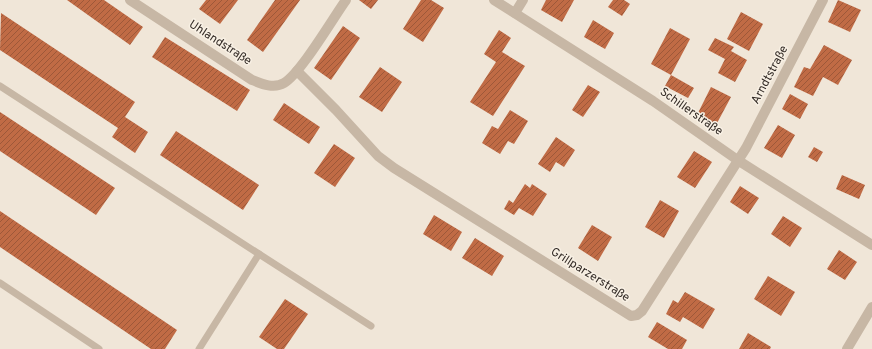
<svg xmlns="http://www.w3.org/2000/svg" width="872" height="349" viewBox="0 0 872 349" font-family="Overpass,sans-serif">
  <defs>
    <pattern id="building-hatch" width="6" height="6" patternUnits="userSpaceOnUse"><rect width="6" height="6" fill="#c06b45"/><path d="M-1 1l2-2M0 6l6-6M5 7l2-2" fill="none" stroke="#9d5839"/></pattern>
  </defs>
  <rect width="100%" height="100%" fill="#f0e6d8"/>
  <g fill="url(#building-hatch)">
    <path d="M67 0H104L143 27 130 45Z"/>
    <path d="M206 0H238L220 24 199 9Z"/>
    <path d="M275 0H300L263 52 247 40Z"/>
    <path d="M359 0H378L371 9Z"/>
    <path d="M421 0H431L444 8 423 42 403 29Z"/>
    <path d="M546 0H574L562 22 541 10Z"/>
    <path d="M613 0H624L630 4 622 16 608 7Z"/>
    <path d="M838 0 861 10 850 32 828 22Z"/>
    <path d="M741 12 763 24 749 51 727 39Z"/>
    <path d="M1 13 135 102 125 117 148 132 135 153 112 137 118 128 0 50Z"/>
    <path d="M593 20 614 33 605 49 584 37Z"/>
    <path d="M343 26 360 38 331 80 314 68Z"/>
    <path d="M670 28 690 39 671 75 651 64Z"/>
    <path d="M499 30 511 38 502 52 525 66 493 116 470 102 496 62 484 54Z"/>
    <path d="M165 37 250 90 237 111 152 57Z"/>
    <path d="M715 38 734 47 731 51 747 60 735 82 718 73 725 59 708 50Z"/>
    <path d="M824 45 852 60 838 85 823 77 813 96 794 87 804 67 810 69Z"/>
    <path d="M380 67 402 82 382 112 359 97Z"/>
    <path d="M671 75 694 88 688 98 665 86Z"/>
    <path d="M588 85 600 92 583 117 572 110Z"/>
    <path d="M711 87 731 97 716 125 697 115Z"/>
    <path d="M790 94 808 104 800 119 782 109Z"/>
    <path d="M284 103 320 127 309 144 273 120Z"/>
    <path d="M510 110 528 121 514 144 508 141 500 154 482 143 492 126 498 129Z"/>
    <path d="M0 112 115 188 96 215 0 151Z"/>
    <path d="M778 125 795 135 782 158 764 148Z"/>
    <path d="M176 131 259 185 243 210 160 155Z"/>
    <path d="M556 137 575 150 564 167 556 162 550 172 538 164Z"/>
    <path d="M334 144 355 158 335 187 314 173Z"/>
    <path d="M814 147 823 152 817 162 808 157Z"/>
    <path d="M694 151 712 162 695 188 677 177Z"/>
    <path d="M842 175 865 185 859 199 836 189Z"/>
    <path d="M525 184 530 188 532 184 547 194 533 216 519 208 514 215 504 209 509 200 513 203Z"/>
    <path d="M740 186 759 198 748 214 730 202Z"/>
    <path d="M660 200 679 211 664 238 645 227Z"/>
    <path d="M0 211 177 330 165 349H151L0 247Z"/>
    <path d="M434 215 462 232 451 251 423 234Z"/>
    <path d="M783 216 802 228 790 247 771 234Z"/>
    <path d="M592 225 612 237 598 261 578 248Z"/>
    <path d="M475 238 504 256 492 276 462 258Z"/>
    <path d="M839 250 857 262 845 280 827 269Z"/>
    <path d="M768 276 795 292 781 316 754 299Z"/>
    <path d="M685 292 715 309 703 329 683 317 680 322 666 314 673 300 678 303Z"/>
    <path d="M285 299 308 314 284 349H277L259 337Z"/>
    <path d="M657 322 687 340 682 349H668L648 337Z"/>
    <path d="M748 333 771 347 770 349H739Z"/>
  </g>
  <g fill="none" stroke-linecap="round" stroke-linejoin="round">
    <g stroke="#c7b7a5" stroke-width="7">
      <path d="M0 86 259 254 199 349"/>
      <path d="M259 254 371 326"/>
      <path d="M0 283 99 349"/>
    </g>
    <g stroke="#c7b7a5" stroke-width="10">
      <path d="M130 0 252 80C262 84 274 89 284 83 301 73 333 18 346 0"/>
      <path d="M494 0 653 101 739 161 872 245"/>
      <path d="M515 13 523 0"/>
      <path d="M297 71 336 110 378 156 394 168 631 316 637 315 642 311 746 148 823 0"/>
      <path d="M847 349 872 307"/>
    </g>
  </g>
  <g text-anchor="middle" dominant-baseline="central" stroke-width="3" stroke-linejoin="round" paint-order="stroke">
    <g font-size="12" fill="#332b26" stroke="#f8f0e4">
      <text transform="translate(220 43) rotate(33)">Uhlandstraße</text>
      <text transform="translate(770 75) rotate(-62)">Arndtstraße</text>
      <text transform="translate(691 112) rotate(35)">Schillerstraße</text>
      <text transform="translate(590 275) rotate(32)">Grillparzerstraße</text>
    </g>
  </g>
</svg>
